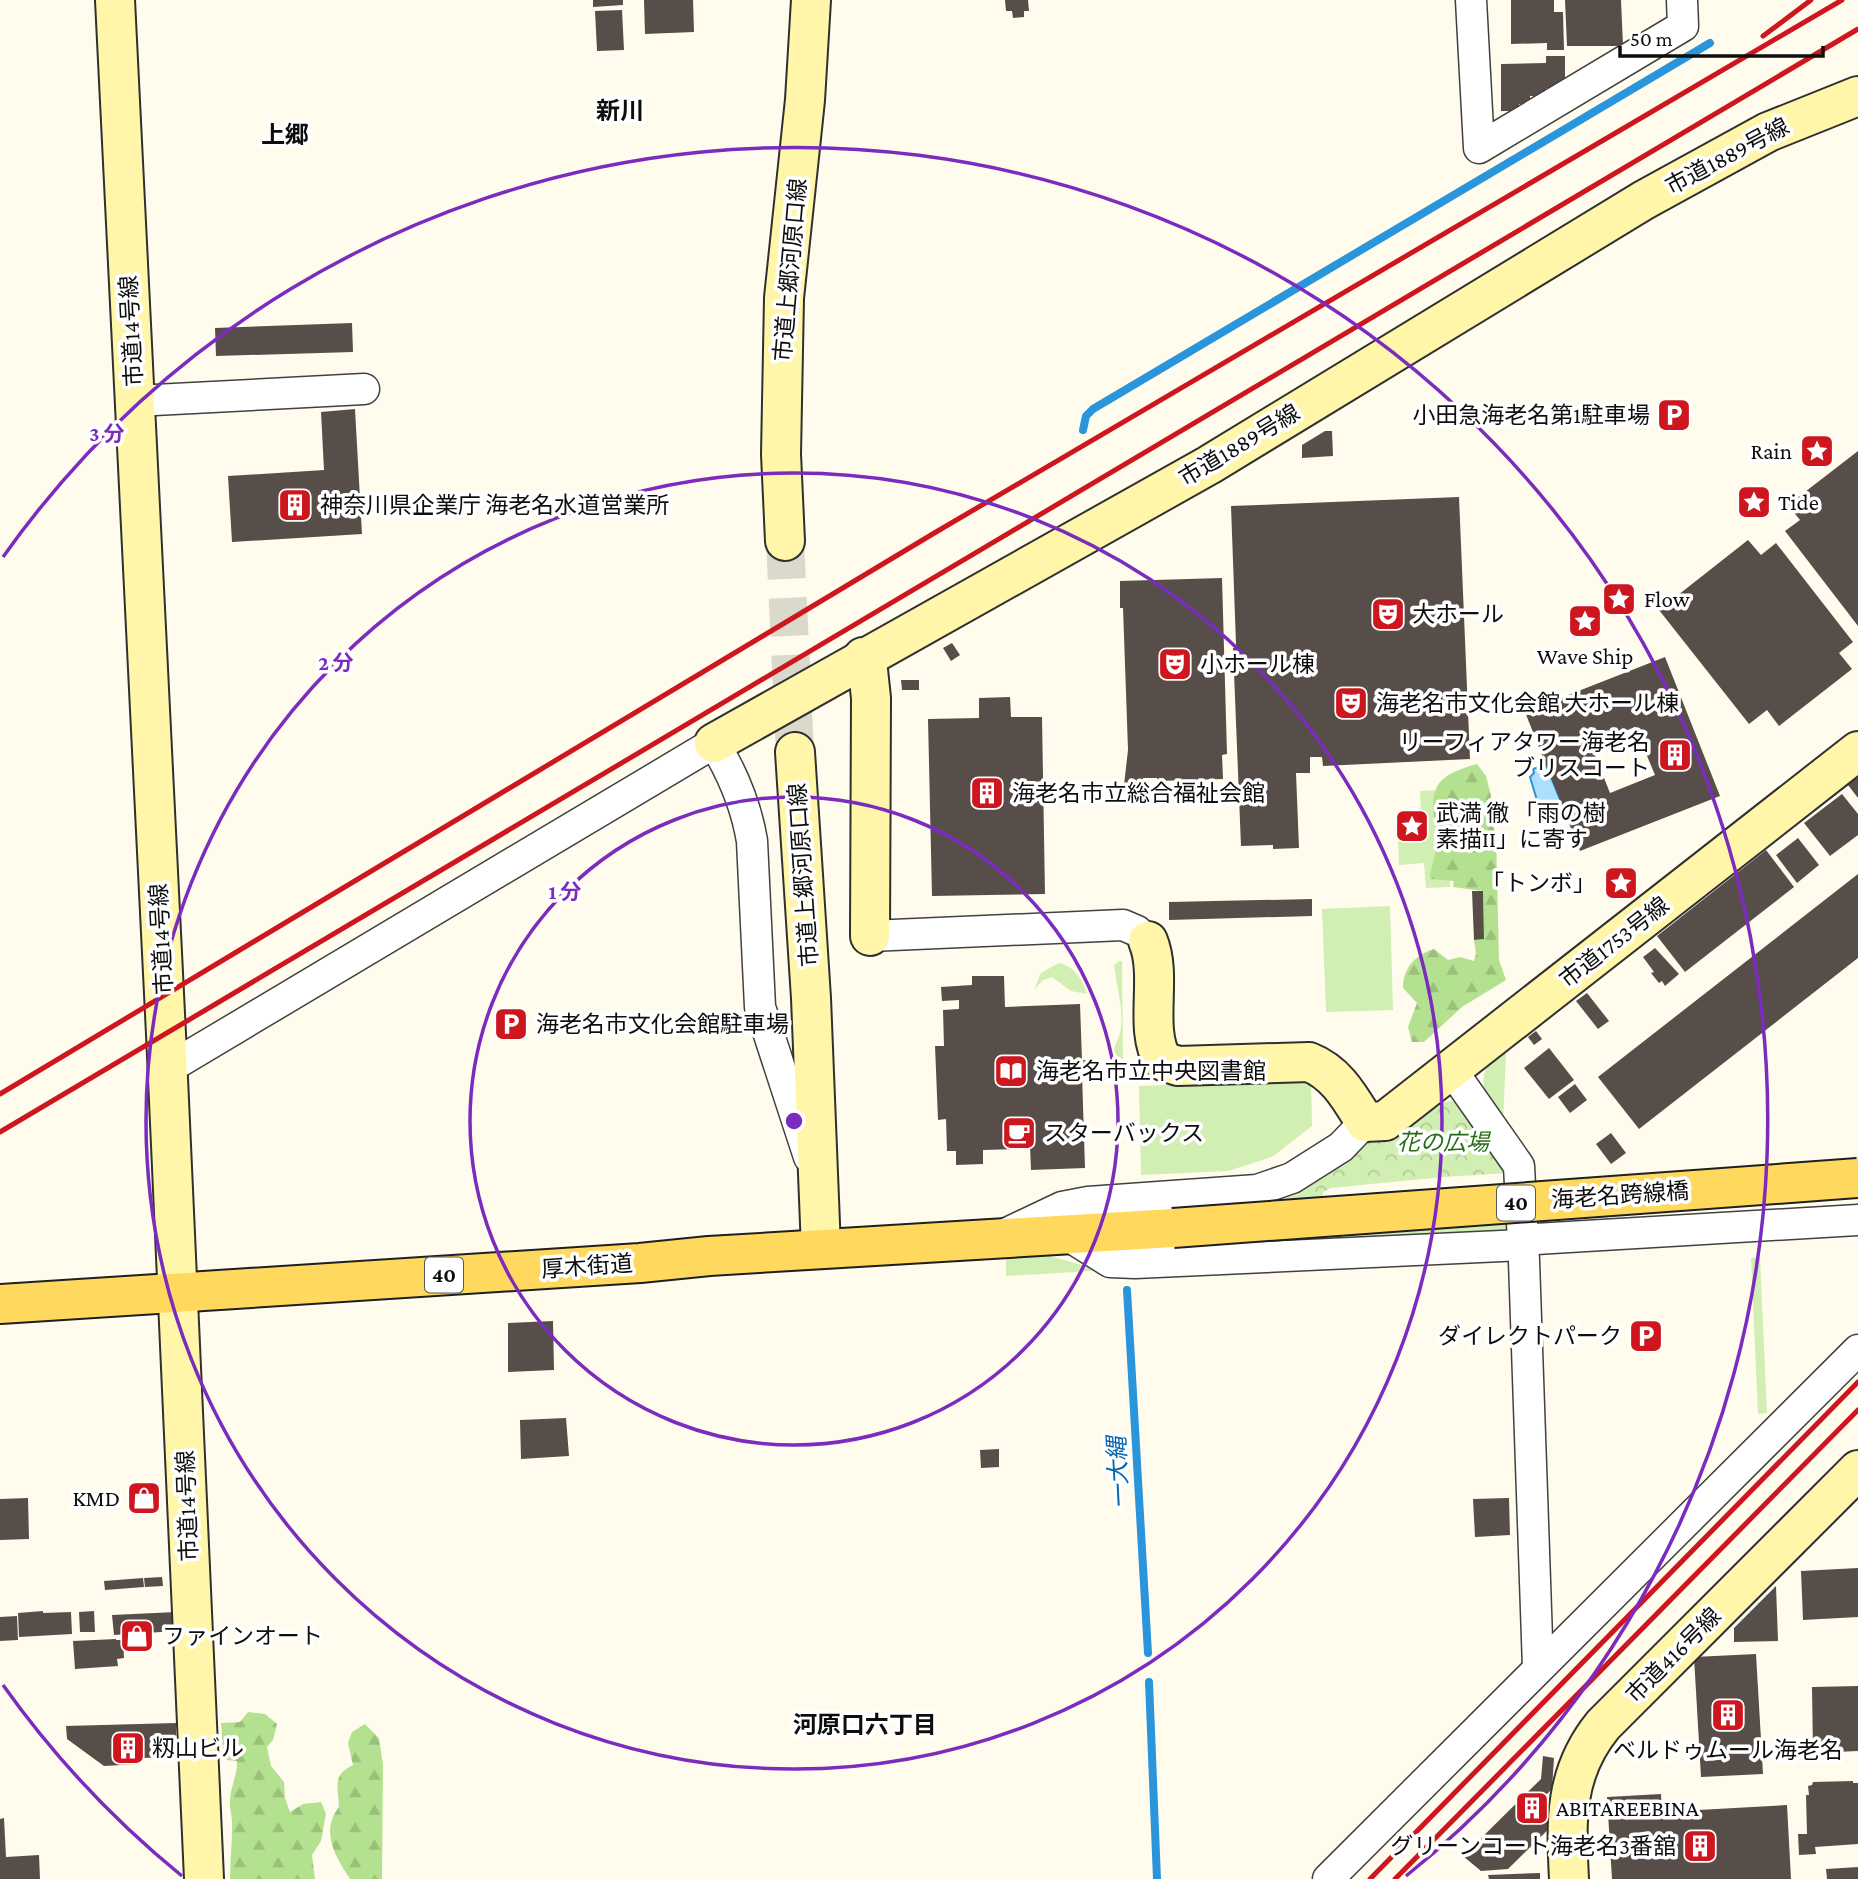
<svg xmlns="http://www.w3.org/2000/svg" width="1858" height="1879" viewBox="0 0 1858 1879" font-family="'Crimson Pro','Noto Sans JP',serif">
  <defs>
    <pattern id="forest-firs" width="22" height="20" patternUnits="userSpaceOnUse" patternTransform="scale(1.75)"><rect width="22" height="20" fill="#b4e190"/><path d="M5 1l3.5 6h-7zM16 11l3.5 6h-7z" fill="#9ac07b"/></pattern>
    <pattern id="park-crowns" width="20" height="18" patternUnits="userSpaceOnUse" patternTransform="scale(1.75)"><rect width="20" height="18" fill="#d1eeb3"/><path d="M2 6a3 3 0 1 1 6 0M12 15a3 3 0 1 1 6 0" fill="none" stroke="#b2cb99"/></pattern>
  </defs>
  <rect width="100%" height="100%" fill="#fffcee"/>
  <g fill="#d1eeb3">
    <path d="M1445 790 1450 887 1426 888 1424 863 1399 865 1397 814 1421 813 1420 791Z"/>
    <path d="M1390 906 1393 1010 1326 1012 1322 909Z"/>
    <path d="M1119 961H1122L1123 1059 1119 1058C1109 1048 1118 1044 1120 1033 1125 1014 1116 984 1114 965Z"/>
    <path d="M1059 963C1075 967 1083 979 1087 994L1071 991 1052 977 1043 980 1034 990 1041 973Z"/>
    <path d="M1506 1052 1503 1125C1491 1104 1477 1091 1487 1065Z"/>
    <path d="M1311 1079 1312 1126 1272 1157 1228 1171 1141 1175 1139 1086Z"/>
    <path d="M1518 1221 1513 1233 1418 1238 1239 1242Z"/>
    <path d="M1050 1256 1092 1268V1271L1006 1276V1259Z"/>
    <path d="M1760 1257 1767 1413 1758 1414 1751 1258Z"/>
  </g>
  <g fill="url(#forest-firs)">
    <path d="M1477 764 1486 776 1491 796 1489 809 1496 835 1499 960 1506 980 1462 1007 1424 1042H1412L1408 1027 1417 1003 1403 988C1403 968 1415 955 1434 949L1448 960 1460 957 1474 961 1476 954 1474 940 1484 939 1483 891 1453 887 1454 881 1430 879C1430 868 1436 858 1436 847 1435 798 1420 779 1477 764Z"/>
    <path d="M248 1712 265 1714 277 1724 273 1740 267 1747 271 1766 284 1782 285 1798 290 1812 303 1804 321 1802 326 1814 321 1841 312 1855 315 1879H230C230 1862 232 1845 232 1828 233 1818 229 1809 230 1799 231 1785 238 1774 237 1761L227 1760 223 1750 221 1723 240 1722Z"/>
    <path d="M365 1724 379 1738 383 1765 382 1879H350C335 1856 320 1831 339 1807 338 1786 332 1775 353 1765L348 1743 352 1732Z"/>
  </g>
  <path fill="url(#park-crowns)" d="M1452 1101 1459 1105 1509 1173 1443 1177 1331 1188 1323 1192V1197L1269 1199 1366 1142H1375L1383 1139 1436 1103Z"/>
  <path fill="#acdefd" stroke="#2b95dc" stroke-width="2" d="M1546 765 1566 814 1548 822 1539 807 1530 777 1534 773 1533 769Z"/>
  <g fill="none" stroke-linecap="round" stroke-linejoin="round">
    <g stroke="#2b95dc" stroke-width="8">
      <path d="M1083 430 1086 416 1093 409 1710 43"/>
      <path d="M1127 1290 1148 1653"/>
      <path d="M1149 1682 1157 1879"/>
    </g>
  </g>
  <g fill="#574e49" fill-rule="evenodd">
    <path d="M593 0H623V5L593 7Z"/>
    <path d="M644 0H693L694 32 645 34Z"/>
    <path d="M1005 0H1028L1029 11H1024V17L1013 18 1012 11H1006Z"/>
    <path d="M1511 0H1554V12H1563L1564 50H1547V43L1511 44Z"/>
    <path d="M1565 0H1621L1623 46H1567Z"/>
    <path d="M622 10 624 50 597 51 595 11Z"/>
    <path d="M1546 56H1565V82H1558V88H1546V96H1530V104H1519V111H1501V64L1546 63Z"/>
    <path d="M352 323 353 352 216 356 215 328Z"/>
    <path d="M355 409 362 534 232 542 228 476 324 470 321 412Z"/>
    <path d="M1325 431H1332L1333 456 1302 458V445Z"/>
    <path d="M1858 451V626L1785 531 1800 520 1788 505Z"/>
    <path d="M1459 497 1470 759 1323 766 1322 757H1310V773H1296L1299 848 1273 849V845L1241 846 1233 648H1236V644L1231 506Z"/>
    <path d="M1748 540 1761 555 1776 543 1853 642 1839 653 1852 669 1779 726 1767 710 1749 724 1659 610Z"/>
    <path d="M1222 578 1227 754 1222 755 1223 779 1158 781 1157 778H1143L1142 787 1124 785 1128 750 1123 608H1120V581Z"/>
    <path d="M952 643 960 655 951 661 943 648Z"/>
    <path d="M1619 650 1623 661 1615 664 1611 653Z"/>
    <path d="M1665 657 1720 796 1580 851 1525 712ZM1635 727 1655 775 1610 793 1591 745Z"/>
    <path d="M901 680H919V690H902Z"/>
    <path d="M1010 697 1011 717H1042L1045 894 932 896 928 719 979 718V698Z"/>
    <path d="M1858 777V798L1848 785Z"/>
    <path d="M1842 794 1858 814V835L1830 856 1804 823Z"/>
    <path d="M1798 838 1819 865 1797 883 1776 855Z"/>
    <path d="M1766 850 1794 887 1685 972 1657 936Z"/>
    <path d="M1858 874V958L1639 1129 1598 1077Z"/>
    <path d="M1472 891H1483L1484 939 1474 940Z"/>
    <path d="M1312 899V916L1169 920V902Z"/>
    <path d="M1655 948 1679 974 1665 986 1662 981 1659 983 1651 973 1654 972 1643 957Z"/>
    <path d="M972 976H1004L1005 1007 1080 1004 1082 1060H1086V1074H1082L1085 1168 1031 1170 1030 1146H1022V1149L983 1150V1164L956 1165V1151H947L946 1119 938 1120 935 1046H944L943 1010 959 1009V1000L942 1001 941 987 972 985Z"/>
    <path d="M1587 993 1609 1021 1598 1029 1576 1001Z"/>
    <path d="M1536 1031 1542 1039 1534 1045 1528 1037Z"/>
    <path d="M1549 1048 1574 1080 1549 1099 1524 1068Z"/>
    <path d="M1575 1084 1587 1100 1570 1113 1558 1097Z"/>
    <path d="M1611 1133 1626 1153 1611 1164 1596 1144Z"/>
    <path d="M553 1321 554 1370 508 1372V1323Z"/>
    <path d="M566 1418 569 1456 521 1459 520 1420Z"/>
    <path d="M999 1449V1467L981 1468 980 1450Z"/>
    <path d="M28 1498 29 1539 0 1540V1499Z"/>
    <path d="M1509 1498 1510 1535 1475 1537 1473 1499Z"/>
    <path d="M1858 1568V1617L1803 1620 1801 1571Z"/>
    <path d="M162 1577 163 1586 145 1587 144 1578Z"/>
    <path d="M143 1578 144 1587 105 1590 104 1581Z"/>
    <path d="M1776 1586 1778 1641 1734 1642V1628Z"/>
    <path d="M43 1611V1613L71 1612 72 1634 19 1637 18 1613Z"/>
    <path d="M94 1611 95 1632H80L79 1612Z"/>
    <path d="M176 1612 177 1631 114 1635 112 1615Z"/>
    <path d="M17 1616 18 1640 0 1641V1617Z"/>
    <path d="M116 1639V1640H123L124 1658 117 1659 118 1666 75 1669 73 1641Z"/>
    <path d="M1756 1654 1763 1774 1701 1777 1694 1657Z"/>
    <path d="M1858 1686V1751L1813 1753 1812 1687Z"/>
    <path d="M176 1723V1757L140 1758V1764L104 1766 67 1739 66 1726Z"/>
    <path d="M1543 1756 1554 1758 1552 1789 1542 1799 1562 1816 1508 1869 1481 1871 1463 1856 1541 1779Z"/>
    <path d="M1853 1781V1783H1858V1844L1815 1847 1816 1854 1799 1855 1798 1834H1807L1806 1795H1809L1808 1786 1812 1785 1813 1782Z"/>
    <path d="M1661 1794 1662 1812 1787 1805 1791 1879H1612L1607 1797Z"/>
    <path d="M4 1818 6 1857 39 1855 40 1879H0V1819Z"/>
    <path d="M1858 1867V1879H1827L1826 1869Z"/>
    <path d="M1540 1873V1879H1489L1488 1875Z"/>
  </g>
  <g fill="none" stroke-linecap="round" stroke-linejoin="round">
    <path stroke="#dbd8cc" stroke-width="38" stroke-dasharray="38 19" stroke-linecap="butt" d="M785 541 795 752"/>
    <g stroke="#414141" stroke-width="33">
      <g id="street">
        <path d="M1471 0 1479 148 1683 26 1682 0"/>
        <path d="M135 401 364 389"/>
        <path d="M870 936 1123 925 1137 931 1148 941"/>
        <path d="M167 1069 714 743C733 774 746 805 752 841L760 1007 809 1157"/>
        <path d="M1451 1069 1519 1166 1524 1261 1538 1668"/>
        <path d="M1005 1234 1062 1207 1088 1202 1257 1190 1292 1178 1341 1147 1365 1122"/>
        <path d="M1067 1235 1110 1262 1135 1263 1523 1245 1536 1239 1552 1238 1858 1220"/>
        <path d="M1328 1879 1858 1350"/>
      </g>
    </g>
    <g stroke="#303030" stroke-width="42">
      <g id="secondary">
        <path d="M115 0 166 1034 204 1879"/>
        <path d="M785 541 781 454 784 298 805 100 811 0"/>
        <path d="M863 657 868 670 871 698 870 936"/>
        <path d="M714 743 1209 465 1644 200 1768 132 1858 96"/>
        <path d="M795 752 811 998 821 1249"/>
        <path d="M1148 941C1163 977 1143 1029 1163 1061L1178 1066 1309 1062C1337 1073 1350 1098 1365 1122L1385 1121 1858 751"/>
        <path d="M1569 1879C1566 1821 1564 1773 1603 1725L1858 1470"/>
      </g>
    </g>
    <g stroke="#1f1f1f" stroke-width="42">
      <path id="primary" d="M0 1304 640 1263 709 1256 1173 1228"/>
    </g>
    <use href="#street" stroke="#fff" stroke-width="30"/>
    <use href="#secondary" stroke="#fff6a9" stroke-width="38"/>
    <use href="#primary" stroke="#ffd95e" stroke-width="38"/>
    <g stroke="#cd161e" stroke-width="5">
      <path d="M1763 36 1811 0"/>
      <path d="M0 1094 936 532 1842 0"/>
      <path d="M0 1132 1858 29"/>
      <path d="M1370 1879 1858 1382"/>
      <path d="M1395 1879 1858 1410"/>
    </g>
    <g stroke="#1f1f1f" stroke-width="42" stroke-linecap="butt">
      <path id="primary-bridge" d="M1173 1228 1858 1178"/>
    </g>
    <use href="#primary-bridge" stroke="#ffd95e" stroke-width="38"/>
  </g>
  <g fill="none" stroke="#7b2cbf" stroke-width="3.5">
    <circle cx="794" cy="1121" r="324"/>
    <circle cx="794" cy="1121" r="648"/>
    <path d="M182 1876A972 972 0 0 1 3 1685M3 557A972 972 0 1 1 1406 1876"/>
  </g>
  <defs>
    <g id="parking-square" transform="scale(1.75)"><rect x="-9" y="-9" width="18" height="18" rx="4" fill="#cd161e" stroke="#fff"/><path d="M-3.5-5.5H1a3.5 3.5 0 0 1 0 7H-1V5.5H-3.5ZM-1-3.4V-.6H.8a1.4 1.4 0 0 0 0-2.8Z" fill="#fff"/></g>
    <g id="sight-square" transform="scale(1.75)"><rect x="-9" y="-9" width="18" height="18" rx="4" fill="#cd161e" stroke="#fff"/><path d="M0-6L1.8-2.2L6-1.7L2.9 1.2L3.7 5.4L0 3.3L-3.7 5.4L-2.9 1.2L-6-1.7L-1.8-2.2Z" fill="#fff"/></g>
    <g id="building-square" transform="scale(1.75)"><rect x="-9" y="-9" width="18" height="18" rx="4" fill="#cd161e" stroke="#fff"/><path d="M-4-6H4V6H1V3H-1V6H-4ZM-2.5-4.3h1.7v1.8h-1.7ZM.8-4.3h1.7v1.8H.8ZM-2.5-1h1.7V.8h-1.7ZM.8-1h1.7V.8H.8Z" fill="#fff"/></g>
    <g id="theatre-square" transform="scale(1.75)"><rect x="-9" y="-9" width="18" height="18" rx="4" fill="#cd161e" stroke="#fff"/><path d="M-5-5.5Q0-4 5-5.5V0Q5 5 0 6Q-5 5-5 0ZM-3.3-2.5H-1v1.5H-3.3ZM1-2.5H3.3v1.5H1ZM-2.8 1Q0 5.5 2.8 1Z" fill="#fff"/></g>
    <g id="library-square" transform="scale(1.75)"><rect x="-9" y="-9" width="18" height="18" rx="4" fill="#cd161e" stroke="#fff"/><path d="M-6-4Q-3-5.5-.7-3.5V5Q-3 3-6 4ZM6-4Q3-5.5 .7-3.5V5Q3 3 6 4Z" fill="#fff"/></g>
    <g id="cafe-square" transform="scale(1.75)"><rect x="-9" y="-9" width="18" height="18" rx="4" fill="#cd161e" stroke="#fff"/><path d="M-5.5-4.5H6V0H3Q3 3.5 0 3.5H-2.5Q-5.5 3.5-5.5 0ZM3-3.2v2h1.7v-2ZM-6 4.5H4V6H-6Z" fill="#fff"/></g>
    <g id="shop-square" transform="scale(1.75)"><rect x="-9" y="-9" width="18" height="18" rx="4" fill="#cd161e" stroke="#fff"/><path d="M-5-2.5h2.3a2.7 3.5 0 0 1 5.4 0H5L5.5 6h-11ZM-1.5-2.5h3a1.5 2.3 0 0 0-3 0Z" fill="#fff"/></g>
  </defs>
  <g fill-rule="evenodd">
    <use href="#parking-square" x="1674" y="415"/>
    <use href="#sight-square" x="1817" y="451"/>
    <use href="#sight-square" x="1754" y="502"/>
    <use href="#building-square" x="295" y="505"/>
    <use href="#sight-square" x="1619" y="599"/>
    <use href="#theatre-square" x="1388" y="614"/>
    <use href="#sight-square" x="1585" y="621"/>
    <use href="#theatre-square" x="1175" y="664"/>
    <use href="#theatre-square" x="1351" y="703"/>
    <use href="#building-square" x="1675" y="755"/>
    <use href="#building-square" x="987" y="793"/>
    <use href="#sight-square" x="1412" y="826"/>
    <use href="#sight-square" x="1621" y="883"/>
    <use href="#parking-square" x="511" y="1024"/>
    <use href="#library-square" x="1011" y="1071"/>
    <use href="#cafe-square" x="1019" y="1133"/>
    <use href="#parking-square" x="1646" y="1336"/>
    <use href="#shop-square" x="144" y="1498"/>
    <use href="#shop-square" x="137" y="1636"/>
    <use href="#building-square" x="1728" y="1715"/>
    <use href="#building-square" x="128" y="1748"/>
    <use href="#building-square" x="1532" y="1808"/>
    <use href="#building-square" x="1700" y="1846"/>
  </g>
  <g text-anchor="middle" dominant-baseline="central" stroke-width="7" stroke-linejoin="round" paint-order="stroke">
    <g fill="#fff" stroke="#565656" stroke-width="2">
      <rect x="1497" y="1185.5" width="38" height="35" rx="5"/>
      <rect x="425" y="1257.5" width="38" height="35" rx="5"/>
    </g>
    <g font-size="21" font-weight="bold" fill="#0e0e0e">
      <text x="1516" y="1203">40</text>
      <text x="444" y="1275">40</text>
    </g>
    <g font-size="23" fill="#0e0e0e" stroke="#fff">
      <text transform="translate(1727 156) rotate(-28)">市道1889号線</text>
      <text transform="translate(790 270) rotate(-85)">市道上郷河原口線</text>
      <text transform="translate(131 331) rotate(-93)">市道14号線</text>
      <text transform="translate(1239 445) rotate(-31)">市道1889号線</text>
      <text transform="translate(803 875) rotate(-94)">市道上郷河原口線</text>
      <text transform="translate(161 939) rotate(-93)">市道14号線</text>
      <text transform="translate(1614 942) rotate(-38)">市道1753号線</text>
      <text transform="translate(1620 1195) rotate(-4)">海老名跨線橋</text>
      <text transform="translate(587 1266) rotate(-4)">厚木街道</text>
      <text transform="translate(187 1506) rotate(-92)">市道14号線</text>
      <text transform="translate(1673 1655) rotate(-45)">市道416号線</text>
    </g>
    <g font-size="23" fill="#0e0e0e" stroke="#fff" text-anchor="start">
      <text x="1650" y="415" text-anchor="end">小田急海老名第1駐車場</text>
      <text x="1792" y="451" text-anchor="end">Rain</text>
      <text x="1778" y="502">Tide</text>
      <text x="320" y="505">神奈川県企業庁 海老名水道営業所</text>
      <text x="1644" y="599">Flow</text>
      <text x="1412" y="614">大ホール</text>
      <text x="1585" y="656" text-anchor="middle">Wave Ship</text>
      <text x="1200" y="664">小ホール棟</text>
      <text x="1376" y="703">海老名市文化会館 大ホール棟</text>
      <text x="1650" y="742" text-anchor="end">リーフィアタワー海老名<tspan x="1650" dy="26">ブリスコート</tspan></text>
      <text x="1012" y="793">海老名市立総合福祉会館</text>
      <text x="1436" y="813">武満 徹 「雨の樹<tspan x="1436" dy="26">素描II」に寄す</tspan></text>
      <text x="1596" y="883" text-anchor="end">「トンボ」</text>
      <text x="536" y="1024">海老名市文化会館駐車場</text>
      <text x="1036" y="1071">海老名市立中央図書館</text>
      <text x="1044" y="1133">スターバックス</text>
      <text x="1622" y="1336" text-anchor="end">ダイレクトパーク</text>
      <text x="120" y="1498" text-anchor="end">KMD</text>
      <text x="162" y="1636">ファインオート</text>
      <text x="152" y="1748">籾山ビル</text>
      <text x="1728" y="1750" text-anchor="middle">ベルドゥムール海老名</text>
      <text x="1556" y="1808">ABITAREEBINA</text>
      <text x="1676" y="1846" text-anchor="end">グリーンコート海老名3番舘</text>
    </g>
    <g font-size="23" font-style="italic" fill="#286d16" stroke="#fff">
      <text x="1443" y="1142">花の広場</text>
    </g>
    <g font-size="24" font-weight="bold" fill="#0e0e0e" stroke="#fff">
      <text x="620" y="110">新川</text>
      <text x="285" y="134">上郷</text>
      <text x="865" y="1724">河原口六丁目</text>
    </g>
    <g font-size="24" font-style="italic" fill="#0965ad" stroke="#fff">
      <text transform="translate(1118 1473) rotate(-93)">一大縄</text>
    </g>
  </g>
  <circle cx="794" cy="1121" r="10" fill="#7b2cbf" stroke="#fff" stroke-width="3.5"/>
  <g font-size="21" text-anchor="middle" font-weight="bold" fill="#7b2cbf" stroke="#fff" stroke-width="7" stroke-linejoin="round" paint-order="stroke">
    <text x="107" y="441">3 分</text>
    <text x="336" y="670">2 分</text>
    <text x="565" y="899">1 分</text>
  </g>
  <path d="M1620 46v10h203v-10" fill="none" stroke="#0e0e0e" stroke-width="3.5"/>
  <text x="1630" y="46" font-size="21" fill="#0e0e0e" stroke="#ffffff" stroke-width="5" paint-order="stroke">50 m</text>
</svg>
